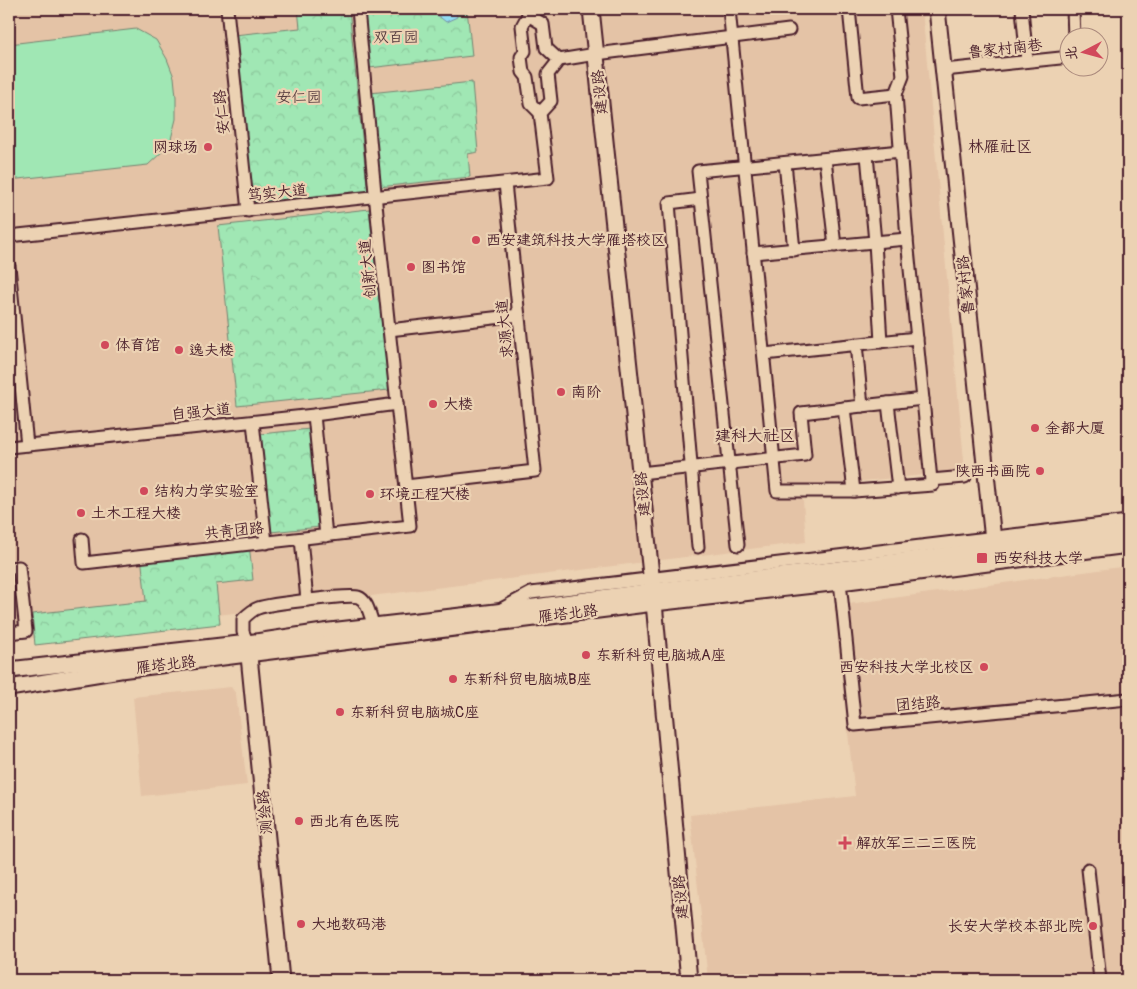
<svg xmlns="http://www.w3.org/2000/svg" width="1137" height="989" viewBox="0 0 1137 989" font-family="Pangolin,'LXGW WenKai TC',sans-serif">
  <defs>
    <pattern id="forest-crowns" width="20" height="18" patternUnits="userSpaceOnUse" patternTransform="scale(1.25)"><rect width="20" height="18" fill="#a0e7b4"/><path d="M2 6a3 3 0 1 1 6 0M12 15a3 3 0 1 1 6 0" fill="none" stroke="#8bc69b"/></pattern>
    <pattern id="water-ripples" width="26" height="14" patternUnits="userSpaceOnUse" patternTransform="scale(1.25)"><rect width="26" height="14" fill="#92dcf4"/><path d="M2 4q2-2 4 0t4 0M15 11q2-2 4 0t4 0" fill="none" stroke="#7fbcd1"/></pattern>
  </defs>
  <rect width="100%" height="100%" fill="#ecd2b3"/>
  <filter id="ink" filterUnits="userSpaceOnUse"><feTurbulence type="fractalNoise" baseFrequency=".02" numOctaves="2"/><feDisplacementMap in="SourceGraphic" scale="10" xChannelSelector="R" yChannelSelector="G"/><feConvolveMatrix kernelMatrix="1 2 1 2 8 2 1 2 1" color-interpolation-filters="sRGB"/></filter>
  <g filter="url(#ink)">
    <g fill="#e4c3a6">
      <path d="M9 9H922L965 471 802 487 806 542 9 641Z"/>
      <path d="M1128 566V980H708L690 815 855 796 834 606Z"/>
      <path d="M231 687 236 694 247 785 142 796 133 697Z"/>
    </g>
    <g fill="url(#forest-crowns)" stroke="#758370">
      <path d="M298 9H349L368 195 252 208 234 35 300 28Z"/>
      <path d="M364 9H467L472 56 369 68Z"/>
      <path d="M472 82 478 152 468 154 470 177 379 187 370 93Z"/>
      <path d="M369 209 389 390 237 406 218 226Z"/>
      <path d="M310 429 320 527 271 532 260 434Z"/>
      <path d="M249 544 253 580 216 584 220 624 35 645 32 614 146 601 141 556Z"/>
    </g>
    <path fill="#a0e7b4" stroke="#758370" d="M136 29 156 40 167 59 174 77 176 97V119L171 139 162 152 148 165 9 180V44Z"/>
    <path fill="url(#water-ripples)" stroke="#7590a4" d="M435 9H455L457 17 446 22 436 14Z"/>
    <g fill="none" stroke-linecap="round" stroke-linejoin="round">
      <g stroke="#4a1f2b" stroke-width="15">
        <g id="street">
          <path d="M227 9 248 211"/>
          <path d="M729 9 777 491H854L933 485 931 480"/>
          <path d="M849 9 858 98 896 94"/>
          <path d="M896 9 903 76 896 94 907 239 931 480 965 477"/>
          <path d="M1022 9 1027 61"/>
          <path d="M1073 9 1074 38"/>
          <path d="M528 10V15L543 24 546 48 559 60"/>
          <path d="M528 15 522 26 525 51 521 57 523 72 527 77 531 104 540 113"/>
          <path d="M944 70 1070 57"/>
          <path d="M867 155 875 242 881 342"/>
          <path d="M825 159 835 246"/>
          <path d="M785 163 794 250"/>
          <path d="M9 236 548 178 540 113 551 101 548 74 559 60 596 54 789 30"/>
          <path d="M753 253 907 239"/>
          <path d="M9 266 27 445"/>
          <path d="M389 330 519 315"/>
          <path d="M856 344 862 406"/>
          <path d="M764 354 917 338"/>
          <path d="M888 403 898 488"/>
          <path d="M844 408 854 491"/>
          <path d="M314 415 326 536"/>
          <path d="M253 422 266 543"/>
          <path d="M9 447 314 415 397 404"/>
          <path d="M640 473 805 455 801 413 923 399"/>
          <path d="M406 486 535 471 505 183"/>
          <path d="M82 539 84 563 410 526 378 225 358 9"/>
          <path d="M301 539 307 600"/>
          <path d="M738 545 698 171 901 151"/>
          <path d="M698 547 669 203 701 199"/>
          <path d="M9 568 19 567 26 631 9 633"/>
          <path d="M840 582 855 725 1128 699"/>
          <path d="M503 608 531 593 1128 521"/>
          <path d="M248 643 243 632V619C248 614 252 610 258 608 269 604 349 594 358 597 368 600 370 617 374 626"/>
          <path d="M1088 869 1100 980"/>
        </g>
      </g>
      <g stroke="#4a1f2b" stroke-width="19">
        <g id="secondary">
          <path d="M591 9 654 603 689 980"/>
          <path d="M937 9 995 559"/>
          <path d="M248 646 281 980"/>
          <path d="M9 670 248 643 330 631 496 612 653 591 839 569 1128 532"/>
          <path d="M9 688 120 670 654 603 840 582 1128 545"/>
        </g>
      </g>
      <use href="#street" stroke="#ecd2b3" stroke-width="11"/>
      <use href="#secondary" stroke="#ecd2b3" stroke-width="15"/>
    </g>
  </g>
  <g fill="#d1495b" stroke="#ecd2b3" stroke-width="2">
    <circle cx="208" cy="147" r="5"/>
    <circle cx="476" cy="240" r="5"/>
    <circle cx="411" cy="267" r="5"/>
    <circle cx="105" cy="345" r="5"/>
    <circle cx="179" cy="350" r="5"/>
    <circle cx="561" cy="392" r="5"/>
    <circle cx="433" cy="404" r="5"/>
    <circle cx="1035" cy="428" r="5"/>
    <circle cx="1040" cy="471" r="5"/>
    <circle cx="144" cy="491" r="5"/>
    <circle cx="370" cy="494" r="5"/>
    <circle cx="81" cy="513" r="5"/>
    <rect x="976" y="552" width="12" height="12" rx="2.5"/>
    <circle cx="586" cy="655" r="5"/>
    <circle cx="984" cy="667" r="5"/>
    <circle cx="453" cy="679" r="5"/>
    <circle cx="340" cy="712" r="5"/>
    <circle cx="299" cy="821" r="5"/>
    <path d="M842.5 835.5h5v5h5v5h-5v5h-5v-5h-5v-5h5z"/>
    <circle cx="301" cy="924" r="5"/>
    <circle cx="1093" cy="926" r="5"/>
  </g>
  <g text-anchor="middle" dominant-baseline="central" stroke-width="4.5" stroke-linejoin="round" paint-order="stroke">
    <g font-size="15" fill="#573d40" stroke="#ecd2b3">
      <text x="396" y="37">双百园</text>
      <text x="299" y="97">安仁园</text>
    </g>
    <g font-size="15" fill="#4a1f2b" stroke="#ecd2b3">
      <text transform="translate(1005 49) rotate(-6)">鲁家村南巷</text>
      <text transform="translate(600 92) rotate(-96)">建设路</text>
      <text transform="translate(222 112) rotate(-96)">安仁路</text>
      <text transform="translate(277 193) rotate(-6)">笃实大道</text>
      <text transform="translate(368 269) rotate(-96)">创新大道</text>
      <text transform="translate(966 285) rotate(-96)">鲁家村路</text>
      <text transform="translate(505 329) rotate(-96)">求源大道</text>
      <text transform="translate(201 412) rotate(-6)">自强大道</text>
      <text transform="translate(643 494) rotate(-96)">建设路</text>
      <text transform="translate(234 531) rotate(-6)">共青团路</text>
      <text transform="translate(568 614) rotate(-7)">雁塔北路</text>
      <text transform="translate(166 665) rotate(-7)">雁塔北路</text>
      <text transform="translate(918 704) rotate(-5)">团结路</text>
      <text transform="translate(265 812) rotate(-95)">测绘路</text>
      <text transform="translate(681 897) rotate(-95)">建设路</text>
    </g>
    <g font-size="15" fill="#4a1f2b" stroke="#ecd2b3" text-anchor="start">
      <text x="198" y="147" text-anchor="end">网球场</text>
      <text x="486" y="240">西安建筑科技大学雁塔校区</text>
      <text x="421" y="267">图书馆</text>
      <text x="115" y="345">体育馆</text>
      <text x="189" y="350">逸夫楼</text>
      <text x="571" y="392">南阶</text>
      <text x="443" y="404">大楼</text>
      <text x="1045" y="428">金都大厦</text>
      <text x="1030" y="471" text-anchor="end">陕西书画院</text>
      <text x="154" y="491">结构力学实验室</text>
      <text x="380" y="494">环境工程大楼</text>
      <text x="91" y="513">土木工程大楼</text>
      <text x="993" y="558">西安科技大学</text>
      <text x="596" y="655">东新科贸电脑城A座</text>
      <text x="974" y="667" text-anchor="end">西安科技大学北校区</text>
      <text x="463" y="679">东新科贸电脑城B座</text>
      <text x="350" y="712">东新科贸电脑城C座</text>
      <text x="309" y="821">西北有色医院</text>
      <text x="856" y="843">解放军三二三医院</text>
      <text x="311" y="924">大地数码港</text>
      <text x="1083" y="926" text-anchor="end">长安大学校本部北院</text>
    </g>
    <g font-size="16" fill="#4a1f2b" stroke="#ecd2b3">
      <text x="1000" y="147">林雁社区</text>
      <text x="755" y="436">建科大社区</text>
    </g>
  </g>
  <rect width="1137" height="989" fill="none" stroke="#ecd2b3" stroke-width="30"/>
  <rect x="15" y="15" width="1107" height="959" fill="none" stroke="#4a1f2b" stroke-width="2" filter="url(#ink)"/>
  <g transform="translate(1084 52) rotate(264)"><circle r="24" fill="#ecd2b3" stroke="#ab8a7d"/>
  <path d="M0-4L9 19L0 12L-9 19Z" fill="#d1495b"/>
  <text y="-8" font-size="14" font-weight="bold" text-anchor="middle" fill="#4a1f2b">北</text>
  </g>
</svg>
